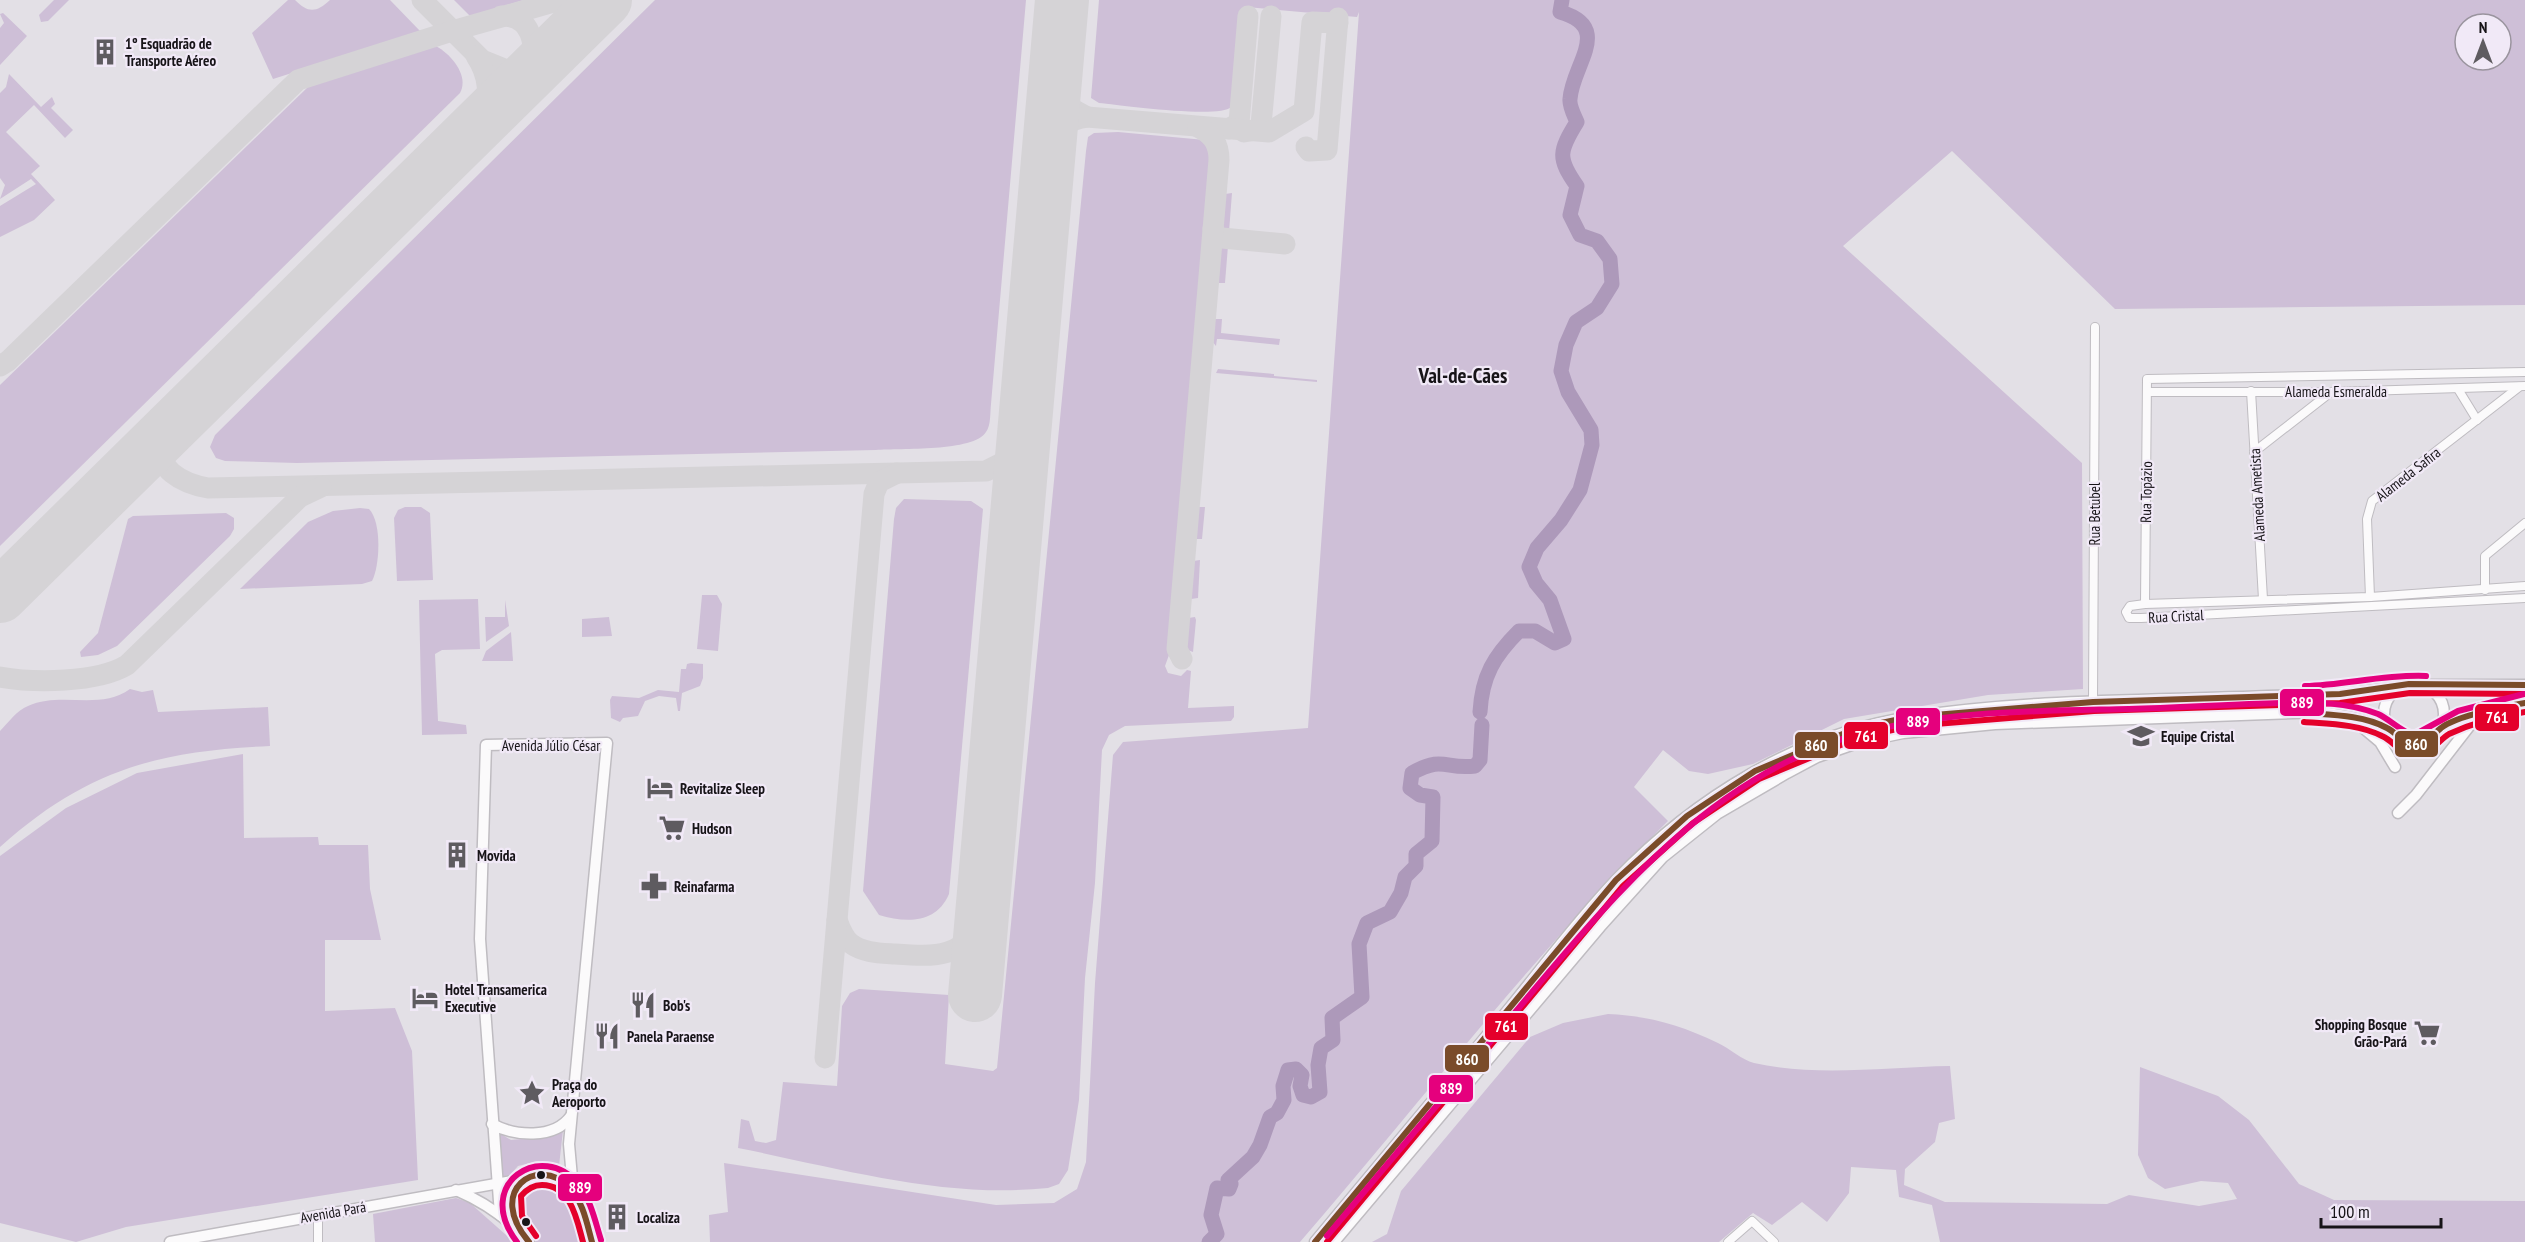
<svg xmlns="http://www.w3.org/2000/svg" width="2525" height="1242" viewBox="0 0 2525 1242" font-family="'PT Sans Narrow',sans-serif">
  <rect width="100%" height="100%" fill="#e3e0e6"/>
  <g fill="#cebfd7" fill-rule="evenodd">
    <path d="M54 0H69L48 21 41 22 39 15Z"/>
    <path d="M288 0H295C308 13 316 13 330 0H390L421 32 273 79 252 33Z"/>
    <path d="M454 0H524L470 16Z"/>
    <path d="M655 0H1026L991 404C990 413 991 425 986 432 974 452 900 448 876 450L297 463 225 461 216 458 210 447 215 435Z"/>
    <path d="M1099 0H2525V305L2115 309 1952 151 1843 246 2082 463 2083 689 1988 695 1844 719 1753 764 1708 774 1689 771 1663 750 1634 787 1668 821C1535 952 1422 1101 1300 1242H710L709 1215 728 1212 724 1163 996 1205 1054 1203 1077 1189 1086 1162 1095 983 1113 755 1123 742 1308 728 1359 12 1357 17 1246 7C1244 26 1241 96 1231 107 1220 119 1120 105 1099 103L1091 98ZM2465 24H2501V60H2465Z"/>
    <path d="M3 13 27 36 0 65V28L4 23 0 14Z"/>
    <path d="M434 45C449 52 470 75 460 93L0 546V385L308 87Z"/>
    <path d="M9 74 41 107 52 97 55 104 51 108 73 130 65 138 34 105 6 132 40 166 31 174 55 200 34 220 0 237V206L36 184 31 179 0 199 5 185 0 178V93L6 87Z"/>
    <path d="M1118 132 1205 140 1212 150 1169 655 1165 666 1168 673 1181 676 1187 670 1191 671 1188 708 1234 706V717L1231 721 1125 726 1109 735 1102 750 1095 883 1085 978 1079 1100 1068 1170 1059 1184 1048 1188C944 1199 839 1168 738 1148L741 1119 749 1121 755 1141 766 1143 776 1140 783 1082 837 1086 842 1006 850 993 859 989 949 995 945 1064 993 1071 997 1068 1086 151 1088 137 1094 133Z"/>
    <path d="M1232 193 1229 232 1221 229 1225 194Z"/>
    <path d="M1228 246 1225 283H1218L1220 247Z"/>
    <path d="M1214 319H1222L1221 333 1280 339 1279 345 1221 339H1217L1216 346 1212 341Z"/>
    <path d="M1218 369 1274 374V376L1317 380V382L1216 373Z"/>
    <path d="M904 499 971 501 983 509 949 894C936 924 906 923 879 915L863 891 894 519 896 508Z"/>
    <path d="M405 507H421L430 513 433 580 397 581 394 518 398 510Z"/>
    <path d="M1205 507 1202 539H1196L1197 510 1198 507Z"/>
    <path d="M360 508 369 509C382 522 380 566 372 581L362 584 240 589 308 522 333 511Z"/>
    <path d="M226 513 234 518V529L230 536 117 646 98 655 81 657 80 652 98 633 128 519 133 516Z"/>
    <path d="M1200 560 1198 598 1191 599 1193 561Z"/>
    <path d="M702 595H717L722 604 718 651 697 649Z"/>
    <path d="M478 599 480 649 442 650 435 654 438 721 466 725 467 734 422 735 419 600Z"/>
    <path d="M505 600 509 626 486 642 485 617H505Z"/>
    <path d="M609 617 612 636 582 637V619Z"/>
    <path d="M1195 617 1196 620 1193 652 1185 649 1188 618Z"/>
    <path d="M511 632 513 661H482L486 651Z"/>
    <path d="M691 663 703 664V678L700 686 682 693 680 711H678L676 698 659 696 645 701 638 716 623 718 620 722 611 718 610 700 612 696 639 698 658 690 679 692 681 669H686L687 664Z"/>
    <path d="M130 689 142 692 153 690 158 712 268 707 270 746C157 751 86 770 0 847V731C8 723 17 710 28 706 61 691 100 711 130 689Z"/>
    <path d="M243 754 244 838 318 837 319 845H368L370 889 381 940H325V1011L395 1008 412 1051 418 1180 126 1227 76 1242 0 1223V856L66 808 137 773Z"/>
    <path d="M1608 1014C1650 1016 1680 1025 1718 1043 1729 1048 1742 1060 1754 1063 1816 1077 1886 1067 1950 1066L1955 1119 1939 1123 1935 1142 1905 1169 1904 1185 1945 1202 2107 1204 2129 1195 2199 1206 2237 1199 2228 1183 2201 1181 2165 1189 2148 1178 2138 1155 2140 1067 2218 1096 2249 1120 2299 1184 2334 1200 2525 1201V1242H1940L1932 1205 1899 1197 1896 1170 1851 1167 1849 1193 1827 1222 1802 1202 1772 1225 1753 1213 1719 1242H1372L1387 1234 1401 1191 1530 1037 1563 1023Z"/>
    <path d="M563 1130 559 1166 538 1161 518 1166 510 1175 499 1177 496 1131 511 1140 552 1136Z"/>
    <path d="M534 1182C573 1187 574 1211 582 1242H536C519 1222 513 1218 518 1191Z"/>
    <path d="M456 1198 470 1203 514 1242H375L373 1214Z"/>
  </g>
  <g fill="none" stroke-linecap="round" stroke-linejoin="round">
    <g stroke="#ad99ba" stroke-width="15">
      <path d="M1480 712C1482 676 1494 656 1519 631H1535L1555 643 1564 639 1550 600 1536 583 1529 567 1537 548 1561 520 1580 490 1592 445 1591 430 1568 392 1561 371 1566 345 1576 322 1597 308 1612 284 1610 259 1597 241 1580 235 1570 215 1577 186C1557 158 1559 151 1577 122 1574 115 1569 106 1570 99 1572 65 1614 27 1560 12L1562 0"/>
      <path d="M1209 1242 1217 1234 1211 1215 1217 1188 1229 1189 1231 1184 1228 1180 1253 1157 1260 1145 1270 1117 1277 1113 1284 1100 1283 1086 1288 1070 1296 1069 1302 1075 1300 1086 1303 1095 1311 1097 1320 1092 1318 1065 1321 1048 1333 1040 1332 1018 1362 997 1359 944 1367 923 1390 912 1401 893 1405 877 1416 866V854L1432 841 1433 797 1420 795 1410 788 1412 773C1444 755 1445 770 1475 766L1480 760 1482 725"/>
    </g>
    <g stroke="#d5d3d6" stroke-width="21">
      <path d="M422 0 482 60 507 70 531 72"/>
      <path d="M598 6 604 0"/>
      <path d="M501 16C533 15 535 45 534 70"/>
      <path d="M476 56C490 77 489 95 485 119"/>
      <path d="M1055 83 1067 106 1087 117"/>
      <path d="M1228 129 1239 123 1248 16"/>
      <path d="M1244 132 1256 130 1261 125 1271 16"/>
      <path d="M1306 147 1309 151 1327 150 1338 18"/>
      <path d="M1050 148C1058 129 1066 120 1087 117L1269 132 1304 111 1312 22 1338 23"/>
      <path d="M1213 229 1217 236 1222 238 1285 244"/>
      <path d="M0 366 8 361 298 80 452 31 561 0"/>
      <path d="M158 440C157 470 181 483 208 488L986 471 1008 460 1024 440"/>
      <path d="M1182 659 1177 649 1219 160C1219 143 1212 134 1198 127"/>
      <path d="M0 677C34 683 97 683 127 665L300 497 321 487"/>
      <path d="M837 920C840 928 843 937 850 943 863 953 880 953 895 954 935 957 966 959 982 915"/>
      <path d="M825 1058 874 494 879 482 897 473"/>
    </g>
    <g stroke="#d5d3d6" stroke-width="54">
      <path d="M0 596 605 0"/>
      <path d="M975 995 1062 0"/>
    </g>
    <g stroke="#bfbcc1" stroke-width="10">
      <g id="street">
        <path d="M2458 389 2477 420"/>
        <path d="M2251 391 2263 599"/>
        <path d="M2147 392H2331L2525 386"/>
        <path d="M2254 452 2331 392"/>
        <path d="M2525 586 2370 597 2145 604 2130 606 2126 612 2129 618H2141L2525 598"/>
        <path d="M2485 590V556L2525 523"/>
        <path d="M2370 597 2367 519 2372 501 2519 387"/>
        <path d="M2145 604 2147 379 2525 372"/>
        <path d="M2093 702 2095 327"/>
        <path d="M318 1214V1242"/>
        <path d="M1728 1242 1752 1221 1774 1242"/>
      </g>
    </g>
    <g stroke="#bfbcc1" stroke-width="13">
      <g id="secondary">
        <circle cx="2414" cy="714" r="30"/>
        <path d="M2425 685H2525"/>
        <path d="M2355 721 2380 742 2395 767"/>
        <path d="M2441 728 2496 707 2525 703"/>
        <path d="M2398 813 2416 795 2478 715"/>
        <path d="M492 1124C514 1136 554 1140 571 1116"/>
        <path d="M456 1190C484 1202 509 1219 529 1242"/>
        <path d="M500 1215 480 939 486 745 607 743 569 1144 573 1189"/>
        <path d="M516 1226 510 1214 513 1192 528 1178"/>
        <path d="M170 1242 545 1175C579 1181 584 1214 592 1242"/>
        <path d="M1315 1242C1378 1166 1441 1091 1504 1015 1541 970 1576 922 1617 879 1696 797 1797 735 1910 717 2073 692 2239 705 2401 687"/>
        <path d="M1334 1242 1600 927 1663 857 1717 814 1787 773 1817 757 1860 742 1903 733 1995 724 2322 712 2351 717 2388 728"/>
      </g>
    </g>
    <use href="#street" stroke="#fbfafb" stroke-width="8"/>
    <use href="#secondary" stroke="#fbfafb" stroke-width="10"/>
    <g stroke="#f1e9f7" stroke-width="10">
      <g id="bus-1">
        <path d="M2305 713C2332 715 2363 715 2387 728 2399 734 2403 746 2419 744 2429 743 2433 734 2441 728 2456 716 2505 706 2525 703"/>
        <path d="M529 1242C485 1190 538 1155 569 1187 583 1201 587 1224 592 1242"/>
        <path d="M1315 1242 1616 880 1687 816 1755 771 1857 728 1910 717 2093 702 2340 694 2409 684 2525 685"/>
      </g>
    </g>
    <g stroke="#f1e9f7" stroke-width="10">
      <g id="bus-2">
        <path d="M2304 722C2330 724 2358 724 2382 736 2397 743 2397 754 2418 753 2432 753 2439 740 2449 734 2473 723 2499 716 2525 712"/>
        <path d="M536 1236 522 1216 521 1196C527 1189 533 1185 542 1185 571 1185 577 1220 583 1242"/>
        <path d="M1327 1242 1623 886 1693 823 1759 779 1860 737 1911 726 2094 711 2340 703 2410 693 2525 694"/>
      </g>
    </g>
    <g stroke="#f1e9f7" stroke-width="10">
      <g id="bus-3">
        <path d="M2305 686C2345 685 2386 674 2426 676"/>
        <path d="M1327 1236C1389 1163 1450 1089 1512 1016 1608 902 1706 778 1855 735 1943 710 2038 711 2129 709 2179 708 2230 704 2281 703 2314 702 2347 702 2378 714 2391 720 2401 732 2414 735L2458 711 2524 694"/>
        <path d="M517 1242C472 1183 543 1140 578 1184 591 1200 595 1221 601 1240"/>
      </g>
    </g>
    <use href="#bus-1" stroke="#7a4b2a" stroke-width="6"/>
    <use href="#bus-2" stroke="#e4002b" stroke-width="6"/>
    <use href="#bus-3" stroke="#e5007d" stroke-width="6"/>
  </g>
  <defs>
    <g id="building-bare" transform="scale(2.07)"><path d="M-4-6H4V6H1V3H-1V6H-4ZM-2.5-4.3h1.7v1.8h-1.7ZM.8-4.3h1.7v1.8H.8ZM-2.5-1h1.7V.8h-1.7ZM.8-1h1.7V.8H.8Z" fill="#5e5b60" stroke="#f1e9f7" stroke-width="2.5" paint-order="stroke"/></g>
    <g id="school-bare" transform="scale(2.07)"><path d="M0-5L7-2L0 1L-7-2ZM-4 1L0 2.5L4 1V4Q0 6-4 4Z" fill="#5e5b60" stroke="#f1e9f7" stroke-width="2.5" paint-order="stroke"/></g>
    <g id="hotel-bare" transform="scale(2.07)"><path d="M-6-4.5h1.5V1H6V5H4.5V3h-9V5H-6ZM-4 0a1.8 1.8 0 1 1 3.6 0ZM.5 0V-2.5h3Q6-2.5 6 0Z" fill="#5e5b60" stroke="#f1e9f7" stroke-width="2.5" paint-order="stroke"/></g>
    <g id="supermarket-bare" transform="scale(2.07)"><path d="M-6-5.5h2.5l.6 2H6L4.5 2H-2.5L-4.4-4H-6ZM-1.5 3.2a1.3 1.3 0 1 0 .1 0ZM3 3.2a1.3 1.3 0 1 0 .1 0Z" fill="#5e5b60" stroke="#f1e9f7" stroke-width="2.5" paint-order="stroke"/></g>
    <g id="pharmacy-bare" transform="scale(2.07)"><path d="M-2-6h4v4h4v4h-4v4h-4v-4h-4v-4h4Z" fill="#5e5b60" stroke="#f1e9f7" stroke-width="2.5" paint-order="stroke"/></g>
    <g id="restaurant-bare" transform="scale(2.07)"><path d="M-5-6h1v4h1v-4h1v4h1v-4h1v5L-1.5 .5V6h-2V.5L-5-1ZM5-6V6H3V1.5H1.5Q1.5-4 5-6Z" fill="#5e5b60" stroke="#f1e9f7" stroke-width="2.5" paint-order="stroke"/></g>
    <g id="sight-bare" transform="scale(2.07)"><path d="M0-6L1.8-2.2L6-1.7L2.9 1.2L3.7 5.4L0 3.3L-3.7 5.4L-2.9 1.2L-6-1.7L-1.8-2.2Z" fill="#5e5b60" stroke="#f1e9f7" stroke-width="2.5" paint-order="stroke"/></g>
  </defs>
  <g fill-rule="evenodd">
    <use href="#building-bare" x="105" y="52"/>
    <use href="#school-bare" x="2141" y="736"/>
    <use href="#hotel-bare" x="660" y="788"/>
    <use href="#supermarket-bare" x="672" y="828"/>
    <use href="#building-bare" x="457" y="855"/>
    <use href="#pharmacy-bare" x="654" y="886"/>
    <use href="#hotel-bare" x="425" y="998"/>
    <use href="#restaurant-bare" x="643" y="1005"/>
    <use href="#supermarket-bare" x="2427" y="1033"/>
    <use href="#restaurant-bare" x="607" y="1036"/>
    <use href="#sight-bare" x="532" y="1093"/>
    <use href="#building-bare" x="617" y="1217"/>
  </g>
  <g fill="#171418" stroke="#f1e9f7" stroke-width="2">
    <circle cx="541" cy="1175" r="5"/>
    <circle cx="526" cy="1222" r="5"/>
  </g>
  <g text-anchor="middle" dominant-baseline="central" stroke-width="4.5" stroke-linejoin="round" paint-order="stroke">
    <g font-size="15" font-weight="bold" fill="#171418" stroke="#f1e9f7" text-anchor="start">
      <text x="125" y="43">1º Esquadrão de<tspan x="125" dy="17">Transporte Aéreo</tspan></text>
      <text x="2161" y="736">Equipe Cristal</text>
      <text x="680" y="788">Revitalize Sleep</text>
      <text x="692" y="828">Hudson</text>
      <text x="477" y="855">Movida</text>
      <text x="674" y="886">Reinafarma</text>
      <text x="445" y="989">Hotel Transamerica<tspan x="445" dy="17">Executive</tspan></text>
      <text x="663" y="1005">Bob's</text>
      <text x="2407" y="1024" text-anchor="end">Shopping Bosque<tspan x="2407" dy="17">Grão-Pará</tspan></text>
      <text x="627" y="1036">Panela Paraense</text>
      <text x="552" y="1084">Praça do<tspan x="552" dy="17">Aeroporto</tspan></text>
      <text x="637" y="1217">Localiza</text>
    </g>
    <g font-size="15" fill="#171418" stroke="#f1e9f7">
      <text x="2336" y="391">Alameda Esmeralda</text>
      <text transform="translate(2408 474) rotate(-38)">Alameda Safira</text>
      <text transform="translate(2146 492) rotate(-89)">Rua Topázio</text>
      <text transform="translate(2257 495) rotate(-93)">Alameda Ametista</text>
      <text transform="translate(2094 514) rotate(-90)">Rua Betubel</text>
      <text transform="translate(2176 616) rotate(-3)">Rua Cristal</text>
      <text x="551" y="745">Avenida Júlio César</text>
      <text transform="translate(333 1212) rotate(-10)">Avenida Pará</text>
    </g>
    <g font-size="21" font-weight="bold" fill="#171418" stroke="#f1e9f7">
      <text x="1463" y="375">Val-de-Cães</text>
    </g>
  </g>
  <g stroke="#f1e9f7" stroke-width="2">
    <rect x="2279" y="688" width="46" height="29" rx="6" fill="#e5007d"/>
    <rect x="2474" y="703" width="46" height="29" rx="6" fill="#e4002b"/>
    <rect x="1895" y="707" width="46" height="29" rx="6" fill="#e5007d"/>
    <rect x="1843" y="721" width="46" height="29" rx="6" fill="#e4002b"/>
    <rect x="2394" y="730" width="45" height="28" rx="6" fill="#7a4b2a"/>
    <rect x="1794" y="731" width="45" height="28" rx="6" fill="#7a4b2a"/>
    <rect x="1484" y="1012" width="45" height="29" rx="6" fill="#e4002b"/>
    <rect x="1444" y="1044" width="46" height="29" rx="6" fill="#7a4b2a"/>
    <rect x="1428" y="1074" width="46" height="29" rx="6" fill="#e5007d"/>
    <rect x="557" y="1173" width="46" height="29" rx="6" fill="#e5007d"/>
  </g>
  <g font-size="16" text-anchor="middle" font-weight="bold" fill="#fff">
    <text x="2302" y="708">889</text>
    <text x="2497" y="723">761</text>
    <text x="1918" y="727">889</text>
    <text x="1866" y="742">761</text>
    <text x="2416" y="750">860</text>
    <text x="1816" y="751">860</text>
    <text x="1506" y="1032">761</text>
    <text x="1467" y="1065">860</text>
    <text x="1451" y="1094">889</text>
    <text x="580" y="1193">889</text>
  </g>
  <g transform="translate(2483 42)"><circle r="28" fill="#f1e9f7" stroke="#9a949e" stroke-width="1.5"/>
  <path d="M0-4.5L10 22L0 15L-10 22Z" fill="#5e5b60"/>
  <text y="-9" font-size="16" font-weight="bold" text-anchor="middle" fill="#171418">N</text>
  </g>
  <path d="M2321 1218v9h120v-9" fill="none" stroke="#171418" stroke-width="3"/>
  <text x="2330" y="1218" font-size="18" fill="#171418" stroke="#f1e9f7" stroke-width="4.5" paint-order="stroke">100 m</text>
</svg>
